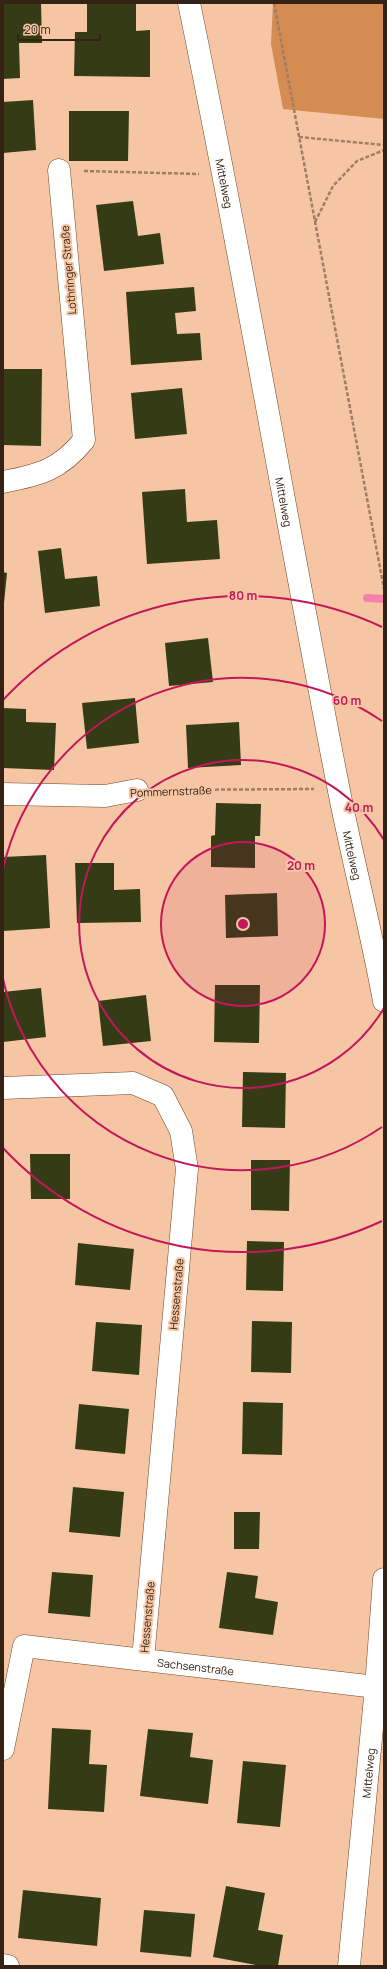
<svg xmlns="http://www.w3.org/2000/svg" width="387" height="1969" viewBox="0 0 387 1969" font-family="Manrope,sans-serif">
  <rect width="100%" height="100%" fill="#f6c6a4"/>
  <path fill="#d58c53" d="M273 3H384V119L283 109 271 44Z"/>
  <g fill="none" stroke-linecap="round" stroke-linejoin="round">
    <path stroke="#f381ac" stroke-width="8" d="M367 598 384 599"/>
  </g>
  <g fill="#353b15">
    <path d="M41 3 42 43H19L20 78 3 79V4Z"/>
    <path d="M87 3H136V31L150 30V77L74 76 75 32H87Z"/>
    <path d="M33 100 36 150 3 153V102Z"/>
    <path d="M69 111H129L128 161H69Z"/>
    <path d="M133 201 138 236 160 233 164 264 104 271 96 205Z"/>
    <path d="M194 287 196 311 175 313 177 334 200 333 202 360 131 365 126 292Z"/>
    <path d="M3 369H42L41 446 3 445Z"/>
    <path d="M182 388 187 434 135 439 131 393Z"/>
    <path d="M185 489 187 522 217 520 220 559 147 564 142 492Z"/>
    <path d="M61 548 65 579 97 576 100 606 45 613 38 551Z"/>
    <path d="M3 572 7 573 4 603H3Z"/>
    <path d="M208 638 213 682 169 686 165 643Z"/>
    <path d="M135 698 139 743 87 749 82 703Z"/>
    <path d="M3 708 26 709V722L56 723 54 770 3 768Z"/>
    <path d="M239 722 241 765 188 768 186 725Z"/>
    <path d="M216 803 261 804 260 836H255V868L211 867V836L215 835Z"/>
    <path d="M46 855 50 928 3 931V857Z"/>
    <path d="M75 863H114V890L140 889 141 922 77 923Z"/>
    <path d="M277 893 278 936 226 938 225 895Z"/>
    <path d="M215 985H260L259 1043 214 1042Z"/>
    <path d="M41 988 46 1037 3 1042V992Z"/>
    <path d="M146 995 151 1041 103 1046 98 1001Z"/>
    <path d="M243 1072 286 1073 285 1128 242 1127Z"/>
    <path d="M30 1154H70V1199H31Z"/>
    <path d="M251 1160H290L289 1211 251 1210Z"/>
    <path d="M247 1241 284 1242 283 1291 246 1290Z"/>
    <path d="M78 1243 134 1249 130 1290 75 1285Z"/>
    <path d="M252 1321 292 1322 291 1373 251 1372Z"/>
    <path d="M96 1322 142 1325 139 1375 92 1371Z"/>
    <path d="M243 1402 283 1403 282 1455 242 1454Z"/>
    <path d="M79 1404 129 1409 125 1454 75 1449Z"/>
    <path d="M73 1487 124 1492 120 1537 69 1532Z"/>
    <path d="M234 1512H260L259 1549H234Z"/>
    <path d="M52 1572 93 1575 90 1617 48 1613Z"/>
    <path d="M227 1572 258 1576 255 1598 278 1602 273 1635 219 1628Z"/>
    <path d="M52 1728 91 1730 89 1764 107 1765 104 1812 48 1809Z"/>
    <path d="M148 1729 193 1733 190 1757 213 1760 208 1804 140 1796Z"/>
    <path d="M243 1761 286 1765 280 1827 237 1823Z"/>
    <path d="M226 1886 265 1893 258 1930 283 1935 278 1966H261L213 1957Z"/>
    <path d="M23 1890 101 1898 97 1946 18 1938Z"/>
    <path d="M144 1910 195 1914 191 1957 140 1952Z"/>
  </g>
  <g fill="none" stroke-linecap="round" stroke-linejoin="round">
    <g stroke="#6f4627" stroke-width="23">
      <g id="street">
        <path d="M3 482C39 475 60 470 84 440L59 170"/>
        <path d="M3 794 105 796 137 790"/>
        <path d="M3 1088 133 1083 163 1096 181 1131 187 1169 143 1659"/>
        <path id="s1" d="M3 1749 24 1646 376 1687"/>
        <path d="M3 1965 8 1966"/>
      </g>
    </g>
    <g stroke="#6f4627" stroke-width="23">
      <g id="secondary">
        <path id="s2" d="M189 3C243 263 287 525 338 786 352 858 371 929 384 1001"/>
        <path id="s3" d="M349 1966 376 1687 384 1579"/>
      </g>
    </g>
    <g stroke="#a07d65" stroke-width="2.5" stroke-dasharray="4 2" stroke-linecap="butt">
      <path d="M274 3 384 589"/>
      <path d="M299 137 384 145"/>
      <path d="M84 171 199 174"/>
      <path d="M315 222 333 186 357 161 384 150"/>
      <path d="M161 790 314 789"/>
    </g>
    <use href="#street" stroke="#fff" stroke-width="22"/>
    <use href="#secondary" stroke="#fff" stroke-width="22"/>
  </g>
  <circle cx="243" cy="924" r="82" fill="#c2185b" fill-opacity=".12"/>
  <g fill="none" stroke="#c2185b" stroke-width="2">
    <circle cx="243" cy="924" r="82"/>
    <path d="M384 1008A164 164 0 1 1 384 840"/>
    <path d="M382 1127A246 246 0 0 1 3 979M3 869A246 246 0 0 1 382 721"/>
    <path d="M382 1221A328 328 0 0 1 3 1148M3 700A328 328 0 0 1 382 627"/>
  </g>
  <g text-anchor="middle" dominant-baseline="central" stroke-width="4" stroke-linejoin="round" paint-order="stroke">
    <g font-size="11" fill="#342215" stroke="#f6c6a4">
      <text stroke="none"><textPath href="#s2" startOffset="184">Mittelweg</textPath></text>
      <text transform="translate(68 270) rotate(-95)">Lothringer Straße</text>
      <text stroke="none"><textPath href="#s2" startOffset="508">Mittelweg</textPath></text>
      <text transform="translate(171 791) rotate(-2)">Pommernstraße</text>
      <text stroke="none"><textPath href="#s2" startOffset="868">Mittelweg</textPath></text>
      <text transform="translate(176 1294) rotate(-85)">Hessenstraße</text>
      <text transform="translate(147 1617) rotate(-85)">Hessenstraße</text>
      <text stroke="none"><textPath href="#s1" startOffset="278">Sachsenstraße</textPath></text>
      <text stroke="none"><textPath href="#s3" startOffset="194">Mittelweg</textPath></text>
    </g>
  </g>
  <circle cx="243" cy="924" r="6" fill="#c2185b" stroke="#f6c6a4" stroke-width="2"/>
  <g font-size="12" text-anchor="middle" font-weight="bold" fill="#c2185b" stroke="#f6c6a4" stroke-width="4" stroke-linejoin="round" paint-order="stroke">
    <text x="243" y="600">80 m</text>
    <text x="347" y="705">60 m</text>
    <text x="359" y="812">40 m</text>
    <text x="301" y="870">20 m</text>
  </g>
  <rect width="387" height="1969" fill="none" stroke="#342215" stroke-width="8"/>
  <path d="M18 34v6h82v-6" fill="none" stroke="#342215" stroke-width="2"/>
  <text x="24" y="34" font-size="12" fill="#342215" stroke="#f6c6a4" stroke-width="3" paint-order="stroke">20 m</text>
</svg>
